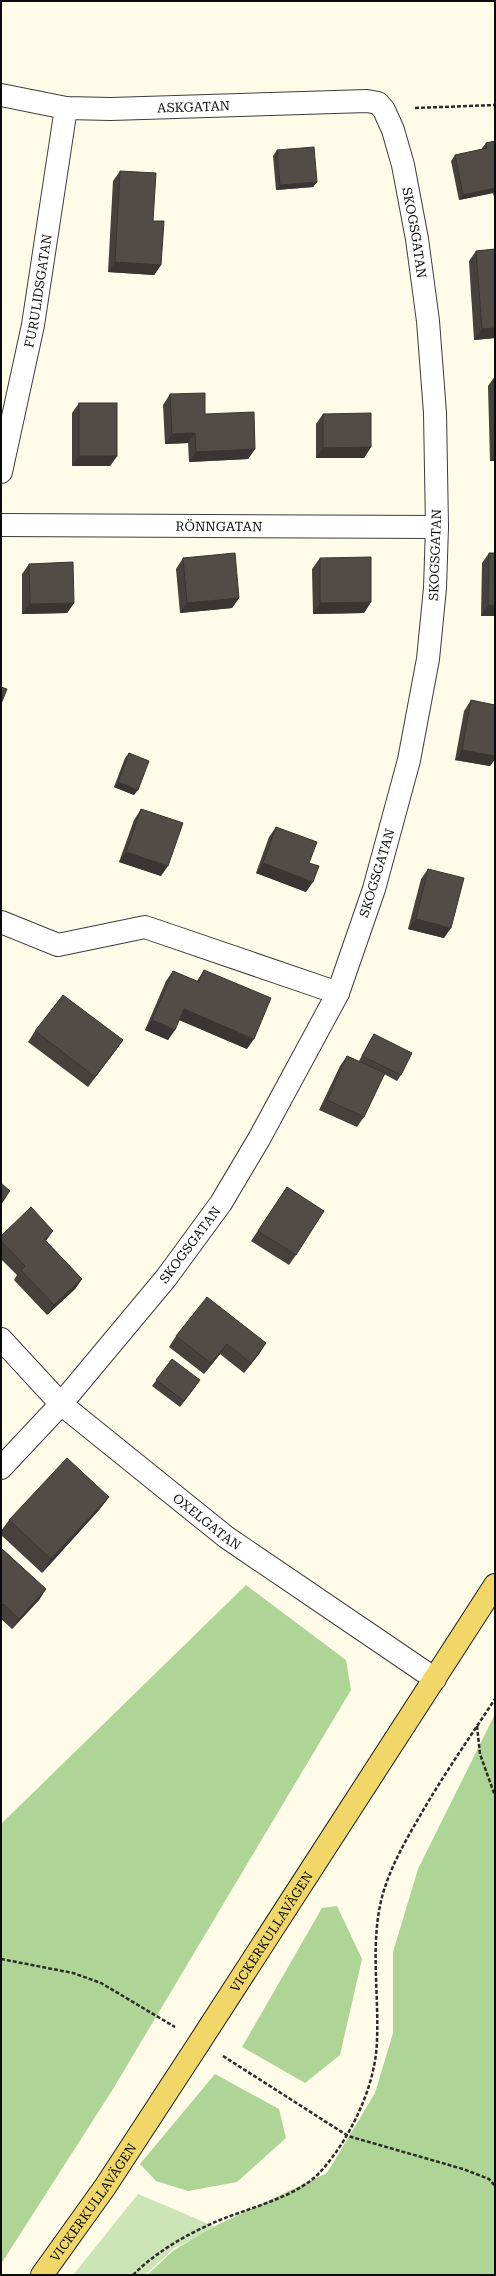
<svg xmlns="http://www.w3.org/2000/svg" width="496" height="2276" viewBox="0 0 496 2276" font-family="'Roboto Serif',serif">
  <rect width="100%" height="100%" fill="#fefbe9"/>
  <path fill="#cbe5b6" d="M138 2194 218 2228 174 2248 145 2275H73Z"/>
  <g fill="#aed596">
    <path d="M246 1585 346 1660 351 1690 113 2089 1 2264V1824Z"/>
    <path d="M495 1714V2275H147L174 2250 219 2224 327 2173 375 2093 393 2033V1952L418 1869Z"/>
    <path d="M337 1906 362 1959 340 2055 305 2083 242 2047 322 1908Z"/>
    <path d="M215 2074 279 2109 286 2138 237 2182 188 2191 156 2181 140 2164Z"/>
  </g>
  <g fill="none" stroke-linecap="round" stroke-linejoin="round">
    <g stroke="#3d3d3d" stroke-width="24">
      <g id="minor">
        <path id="s1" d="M1 95 66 108 111 109 367 101 378 103 384 110 393 130 403 165 417 239 428 321 435 413 437 527 435 588 428 659 409 760 374 889 338 993 259 1139 221 1203 166 1278 61 1404 1 1468"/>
        <path id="s2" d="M1 472 33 325 66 108"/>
        <path id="s3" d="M1 525 437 527"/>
        <path d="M1 922 58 945 145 927 338 993"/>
        <path id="s4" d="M1 1339 61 1404 226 1537 435 1679"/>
      </g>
    </g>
    <g stroke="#1b1b1b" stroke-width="24">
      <g id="major">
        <path id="s5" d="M42 2275 105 2187 199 2043 495 1585"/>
      </g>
    </g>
    <g stroke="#2c2c2c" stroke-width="2.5" stroke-dasharray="4 2" stroke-linecap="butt">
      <path d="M415 108 495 105"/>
      <path d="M477 1726 480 1754 495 1796"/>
      <path d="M1 1959 73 1973 101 1983 175 2027"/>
      <path d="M223 2056 348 2136 463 2169 489 2179 495 2186"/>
      <path d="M133 2275C156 2252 184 2236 213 2223 246 2208 298 2198 322 2170 351 2137 376 2085 377 2040 379 1992 370 1944 382 1897 390 1867 406 1840 421 1814 444 1774 470 1737 495 1699"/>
    </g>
    <use href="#minor" stroke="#fff" stroke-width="22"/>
    <use href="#major" stroke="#f0d767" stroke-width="22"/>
  </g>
  <g fill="#47413d">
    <path d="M495 141V201L493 193 459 200 451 161 455 155 482 150V148L486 143Z"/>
    <path d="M277 150 317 182 313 187 276 190 273 156Z"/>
    <path d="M120 171 153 221 161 265 154 275 108 272 113 181Z"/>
    <path d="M495 249V338L474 340 469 261 476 251Z"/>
    <path d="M495 376V461H490L488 386Z"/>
    <path d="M170 394 205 414 255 449 248 459 189 462 188 443 165 444 163 405Z"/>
    <path d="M79 403 117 456 110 466H72V413Z"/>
    <path d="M323 414 371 447 364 458H316V424Z"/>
    <path d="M489 553H495V616H481L482 563Z"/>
    <path d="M183 558 239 598 232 608 180 613 176 569Z"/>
    <path d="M320 558 371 602 364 613 313 614 312 569Z"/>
    <path d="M29 564 74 603 67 613 22 614V574Z"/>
    <path d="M471 700 495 756V759L490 766 455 760 464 711Z"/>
    <path d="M129 753 134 795 114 787 125 758Z"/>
    <path d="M141 809 161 876 119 862 134 820Z"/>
    <path d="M276 827 309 863 306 892 256 873 269 837Z"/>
    <path d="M428 869 444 938 408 929 421 879Z"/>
    <path d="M204 970 247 1049 179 1020 168 1040 145 1030 166 981 173 971 197 981Z"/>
    <path d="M35 1031 123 1040 88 1087 28 1042Z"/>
    <path d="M374 1034 401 1075 397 1081 384 1074 364 1117 357 1127 319 1110 340 1066 347 1056 359 1061 370 1040Z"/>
    <path d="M287 1187 296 1255 289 1265 251 1241Z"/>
    <path d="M1 1236 46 1241 82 1279 75 1289 47 1315 14 1280 17 1275 1 1259Z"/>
    <path d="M176 1336 266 1343 259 1354 244 1373 220 1354 204 1374 169 1347Z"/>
    <path d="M172 1359 196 1386 180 1407 152 1386Z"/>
    <path d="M109 1497 99 1510 42 1573 1 1535V1531L9 1520Z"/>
    <path d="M1 1548 46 1589 39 1600 12 1629 1 1619Z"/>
  </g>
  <g fill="#393532">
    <path d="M317 182 313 187 276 190 280 185Z"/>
    <path d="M495 188V191L493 193 459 200 463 195Z"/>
    <path d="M115 262 161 265 154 275 108 272Z"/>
    <path d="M495 328V338L474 340 482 329Z"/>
    <path d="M195 433 188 443 165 444 172 434Z"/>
    <path d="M371 447 364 458H316L323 448Z"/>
    <path d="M255 449 248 459 189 462 196 452Z"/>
    <path d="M495 454V461H490Z"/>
    <path d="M79 456H117L110 466H72Z"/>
    <path d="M239 598 232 608 180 613 187 603Z"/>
    <path d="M371 602 364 613 313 614 320 603Z"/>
    <path d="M74 603 67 613 22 614 30 604Z"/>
    <path d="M488 605 495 606V616H481Z"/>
    <path d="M462 750 495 756V759L490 766 455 760Z"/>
    <path d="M118 782 138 790 134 795 114 787Z"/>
    <path d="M126 852 168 866 161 876 119 862Z"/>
    <path d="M263 863 313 882 306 892 256 873Z"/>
    <path d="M416 919 451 928 444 938 408 929Z"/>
    <path d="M184 1009 254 1039 247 1049 177 1019Z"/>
    <path d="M152 1020 175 1030 168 1040 145 1030Z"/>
    <path d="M123 1040 116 1050 88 1087 95 1077Z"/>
    <path d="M10 1191 3 1202 1 1204V1201Z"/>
    <path d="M53 1231 46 1241 44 1239Z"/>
    <path d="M82 1279 75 1289 47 1315 54 1305Z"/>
    <path d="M266 1343 259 1354 244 1373 251 1363Z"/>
    <path d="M227 1344 220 1354 204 1374 211 1363Z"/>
    <path d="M109 1497 99 1510 42 1573 51 1559Z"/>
    <path d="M46 1589 39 1600 12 1629 19 1619Z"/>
  </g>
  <g fill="#524c47" stroke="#393532">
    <path d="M495 141V188L463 195 455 155 487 148 486 143Z"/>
    <path d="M314 147 317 182 280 185 277 150Z"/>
    <path d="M120 171 156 173 153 221H164L161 265 115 262Z"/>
    <path d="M495 249V328L482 329 476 251Z"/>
    <path d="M205 393V414L254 412 255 449 196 452 195 433 172 434 170 394Z"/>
    <rect x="79" y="403" width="38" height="53"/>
    <path d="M371 413V447L323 448V414Z"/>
    <path d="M235 553 239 598 187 603 183 558Z"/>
    <path d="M489 553H495V606L488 605Z"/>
    <path d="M371 557V602L320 603V558Z"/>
    <path d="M73 562 74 603 30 604 29 564Z"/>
    <path d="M1 687 7 689 1 704Z"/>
    <path d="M471 700 495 705V756L462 750Z"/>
    <path d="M129 753 149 761 138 790 118 782Z"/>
    <path d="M141 809 183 823 168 866 126 852Z"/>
    <path d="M276 827 317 842 309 863 319 866 313 882 263 863Z"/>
    <path d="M428 869 464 878 451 928 416 919Z"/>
    <path d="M204 970 271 998 254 1039 184 1009 175 1030 152 1020 173 971 199 982Z"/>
    <path d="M63 995 123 1040 95 1077 35 1031Z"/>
    <path d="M374 1034 412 1053 401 1075 362 1056Z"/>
    <path d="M347 1056 385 1073 364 1117 327 1100Z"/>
    <path d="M1 1183 10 1191 1 1201Z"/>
    <path d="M287 1187 324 1211 296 1255 258 1231Z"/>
    <path d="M31 1207 53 1231 44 1239 82 1279 54 1305 21 1270 25 1266 1 1241V1236Z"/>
    <path d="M207 1297 266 1343 251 1363 227 1344 211 1363 176 1336Z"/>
    <path d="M172 1359 200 1380 184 1401 156 1380Z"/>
    <path d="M67 1458 109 1497 51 1559 9 1520Z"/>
    <path d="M1 1548 46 1589 19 1619 3 1604 1 1606Z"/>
  </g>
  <g text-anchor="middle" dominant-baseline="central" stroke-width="4" stroke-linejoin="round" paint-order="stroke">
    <g font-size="13" fill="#0a0a0a" stroke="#fff">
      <text stroke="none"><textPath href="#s1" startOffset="194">ASKGATAN</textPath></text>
      <text stroke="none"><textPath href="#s1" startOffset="515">SKOGSGATAN</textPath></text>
      <text stroke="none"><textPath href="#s2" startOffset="185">FURULIDSGATAN</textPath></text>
      <text stroke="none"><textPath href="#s3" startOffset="218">RÖNNGATAN</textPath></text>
      <text transform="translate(435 555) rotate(-88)">SKOGSGATAN</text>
      <text transform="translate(377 873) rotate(-73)">SKOGSGATAN</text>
      <text transform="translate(190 1245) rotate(-53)">SKOGSGATAN</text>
      <text stroke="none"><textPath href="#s4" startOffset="276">OXELGATAN</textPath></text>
      <text stroke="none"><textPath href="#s5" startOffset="413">VICKERKULLAVÄGEN</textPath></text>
      <text stroke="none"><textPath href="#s5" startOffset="89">VICKERKULLAVÄGEN</textPath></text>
    </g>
  </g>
  <rect width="496" height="2276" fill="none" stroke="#0a0a0a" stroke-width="4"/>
</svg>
